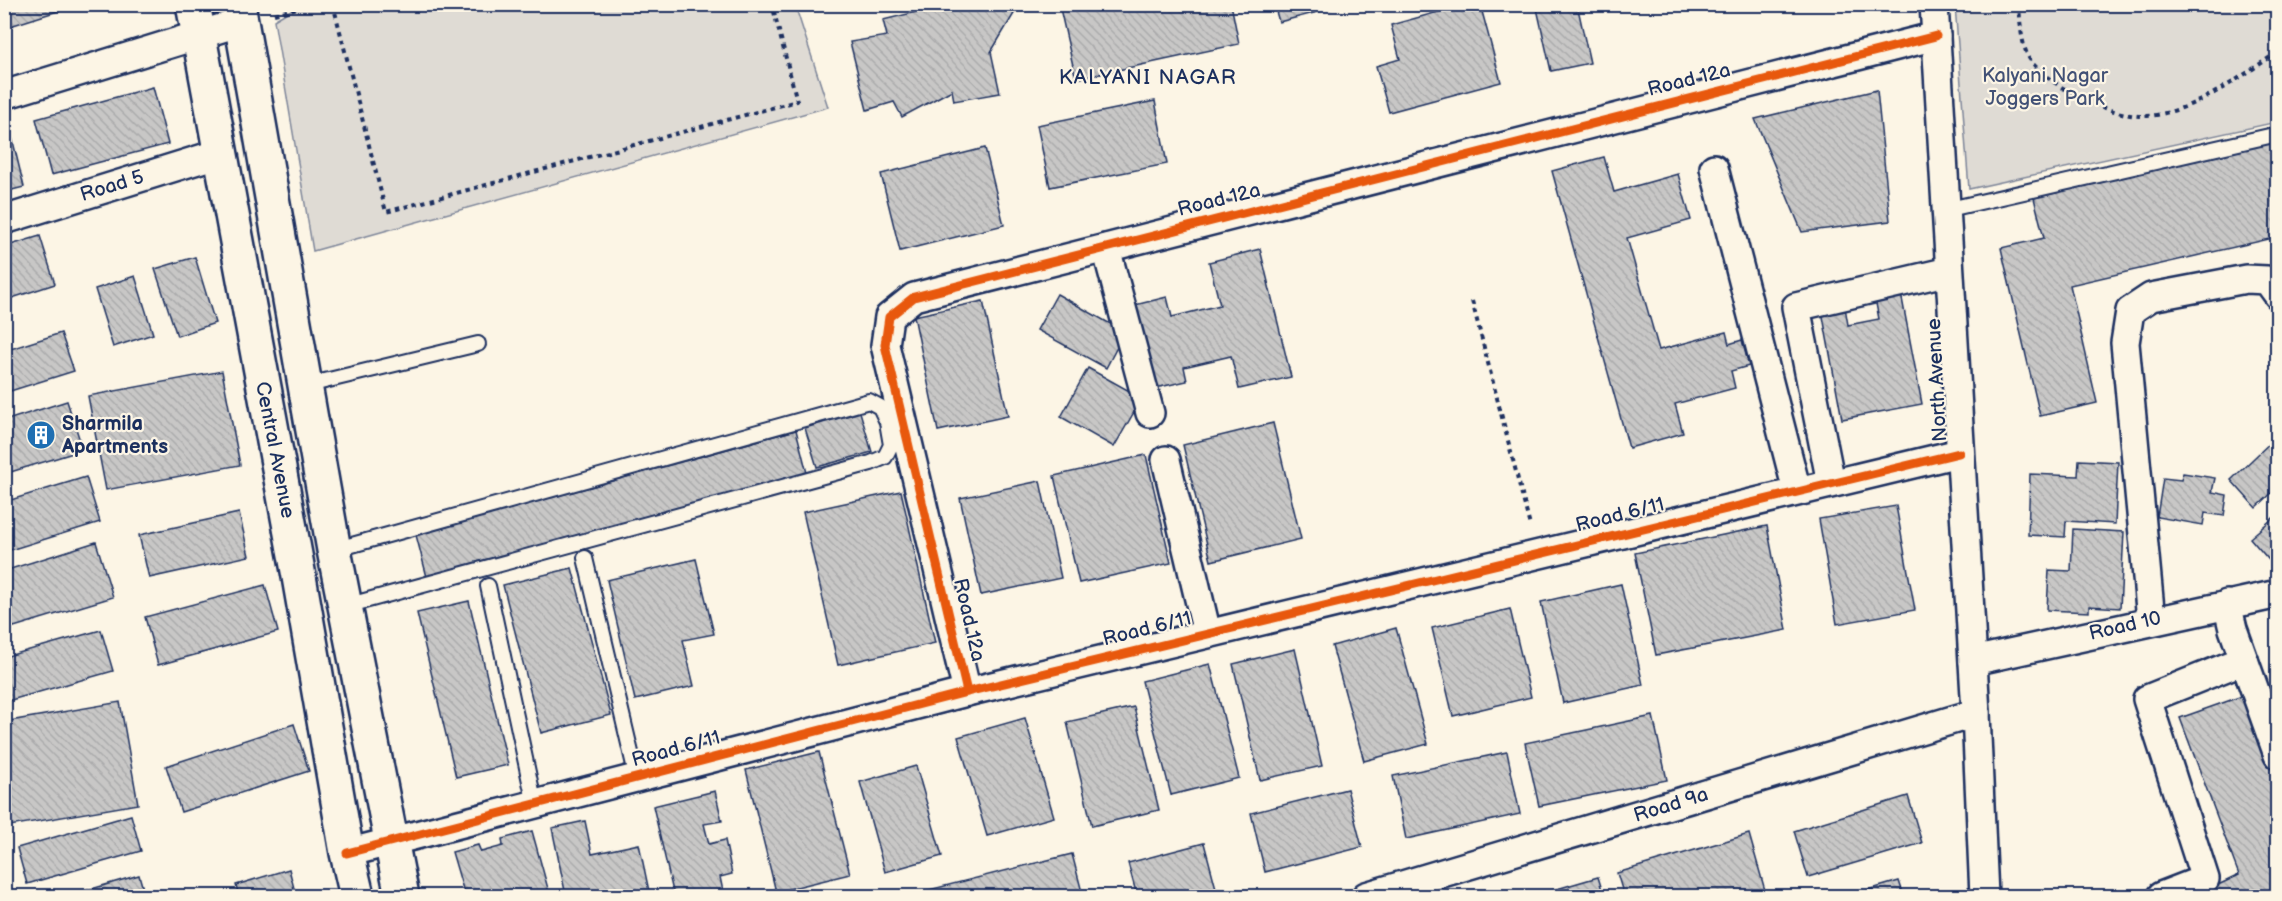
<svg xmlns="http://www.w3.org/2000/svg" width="2282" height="901" viewBox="0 0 2282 901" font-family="'Balsamiq Sans',sans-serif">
  <defs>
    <pattern id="building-back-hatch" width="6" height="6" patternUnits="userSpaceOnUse" patternTransform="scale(1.5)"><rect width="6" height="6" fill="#c8c7c6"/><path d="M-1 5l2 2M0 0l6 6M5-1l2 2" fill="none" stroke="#ababac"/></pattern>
  </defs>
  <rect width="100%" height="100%" fill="#fcf5e5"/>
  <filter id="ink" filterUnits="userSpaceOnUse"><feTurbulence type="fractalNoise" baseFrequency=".0167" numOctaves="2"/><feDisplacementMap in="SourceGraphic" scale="12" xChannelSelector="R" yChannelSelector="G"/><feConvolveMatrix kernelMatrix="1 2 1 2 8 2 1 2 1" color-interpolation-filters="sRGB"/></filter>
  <g filter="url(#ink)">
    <g fill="#dfdbd4" stroke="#7d8599" stroke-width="1.5">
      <path d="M301 4 795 5 828 107 313 251 274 20Z"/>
      <path d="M1955 5H2277V122L1969 189Z"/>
    </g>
    <g fill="url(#building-back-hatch)" stroke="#1b2f5e" stroke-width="1.5">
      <path d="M4 4H80L4 28Z"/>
      <path d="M949 4H1017L1018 7 991 52 1000 93 954 101 952 90 902 117 894 102 867 110 850 42 887 36 883 20Z"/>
      <path d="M1059 4H1231L1239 44 1076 79Z"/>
      <path d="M1274 4H1345V5L1279 22Z"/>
      <path d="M1467 4H1480L1501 82 1389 112 1376 66 1400 59 1391 25Z"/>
      <path d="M1536 4H1577L1590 63 1551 71Z"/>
      <path d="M153 87 168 144 51 175 36 119Z"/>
      <path d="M1877 90 1890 221 1802 232 1755 119Z"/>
      <path d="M1155 101 1167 164 1050 187 1037 125Z"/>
      <path d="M10 129 24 187 4 192V130Z"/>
      <path d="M2278 141V237L2070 285 2097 403 2040 416 2001 248 2044 238 2034 198Z"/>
      <path d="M985 148 1004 225 900 251 881 174Z"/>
      <path d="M1604 157 1614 192 1678 174 1691 220 1627 238 1659 350 1726 332 1729 344 1742 340 1749 366 1731 371 1735 388 1675 404 1683 433 1629 448 1552 171Z"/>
      <path d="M40 236 55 284 6 300 4 247Z"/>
      <path d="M1260 249 1291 377 1239 389 1231 356 1184 367 1187 381 1155 388 1135 305 1167 297 1172 317 1220 305 1209 262Z"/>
      <path d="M195 257 215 323 177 336 155 269Z"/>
      <path d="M135 276 153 334 113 347 95 289Z"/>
      <path d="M1900 288 1922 404 1842 419 1822 311 1845 307 1848 325 1879 319 1874 293Z"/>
      <path d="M1057 294 1125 332 1106 368 1037 330Z"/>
      <path d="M983 301 1008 416 938 431 914 316Z"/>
      <path d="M61 333 74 371 4 393V351Z"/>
      <path d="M1088 368 1142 398 1114 447 1061 417Z"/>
      <path d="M222 371 240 465 106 490 88 396Z"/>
      <path d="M67 401 83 450 4 474V421Z"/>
      <path d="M860 412 872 452 817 467 805 428Z"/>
      <path d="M1273 423 1301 539 1211 561 1183 445Z"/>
      <path d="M796 430 807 473 427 577 416 535Z"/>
      <path d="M2276 437 2278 439V487L2256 508 2231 480Z"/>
      <path d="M1146 455 1171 563 1079 583 1054 476Z"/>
      <path d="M2079 460 2118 462 2115 524 2066 521 2065 537 2028 535 2030 474 2078 476Z"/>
      <path d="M2183 473 2215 478 2212 492 2227 495 2224 516 2205 513 2203 525 2157 517 2163 478 2181 480Z"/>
      <path d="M86 477 100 522 4 552V502Z"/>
      <path d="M1040 481 1061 578 981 595 960 498Z"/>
      <path d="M901 491 935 643 838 665 803 512Z"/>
      <path d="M1896 506 1915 610 1837 624 1819 519Z"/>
      <path d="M239 513 249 556 149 578 139 535Z"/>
      <path d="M2278 514V563L2274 566 2250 538Z"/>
      <path d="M1767 526 1787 630 1656 655 1635 553Z"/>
      <path d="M2073 529 2124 532 2120 608 2089 606V612L2047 610 2049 570 2071 571Z"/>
      <path d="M96 542 113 597 4 630V571Z"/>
      <path d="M696 559 714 634 683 640 694 686 635 700 607 580Z"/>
      <path d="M572 568 611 715 541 733 503 585Z"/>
      <path d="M1621 584 1643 685 1563 703 1541 602Z"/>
      <path d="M265 585 278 632 158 665 145 617Z"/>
      <path d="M469 601 508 765 456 777 417 613Z"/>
      <path d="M1510 609 1531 697 1453 716 1432 628Z"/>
      <path d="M1396 628 1428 744 1364 761 1332 646Z"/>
      <path d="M101 630 113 671 4 702V657Z"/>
      <path d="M1295 649 1322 766 1260 780 1233 664Z"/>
      <path d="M1210 664 1239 778 1171 795 1142 681Z"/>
      <path d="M2245 695 2278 786V896H2195L2239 875 2180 718Z"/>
      <path d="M120 702 138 804 10 826 4 798V722Z"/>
      <path d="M1134 707 1159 810 1092 826 1067 722Z"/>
      <path d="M1653 716 1667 780 1539 806 1525 743Z"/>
      <path d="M1025 718 1054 817 987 836 958 737Z"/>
      <path d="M294 724 309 771 181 812 166 766Z"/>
      <path d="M819 752 850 874 776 892 746 770Z"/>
      <path d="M1507 752 1520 814 1406 839 1393 776Z"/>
      <path d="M916 766 942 856 885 872 860 782Z"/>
      <path d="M1347 789 1362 847 1265 872 1251 813Z"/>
      <path d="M715 791 722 821 704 824 709 844 725 840 732 874 720 877 724 896H674L653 806Z"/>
      <path d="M1908 796 1922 843 1808 877 1794 831Z"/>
      <path d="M131 815 141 851 27 884 17 848Z"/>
      <path d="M585 821 592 854 639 844 650 896H566L552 828Z"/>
      <path d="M532 831 550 896H465L452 852 478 845 481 852 503 846 502 839Z"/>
      <path d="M1749 834 1766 894 1759 896H1624L1617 873Z"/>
      <path d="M1204 843 1218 896H1137L1128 863Z"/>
      <path d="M1072 854 1083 896H909V895Z"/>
      <path d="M289 869 296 896H239L236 885Z"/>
      <path d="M139 875 145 896H68Z"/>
      <path d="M1598 877 1604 896H1533Z"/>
      <path d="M1899 881 1904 896H1848Z"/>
      <path d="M323 891 325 896H302Z"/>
    </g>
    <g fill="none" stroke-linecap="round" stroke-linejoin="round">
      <g stroke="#1b2f5e" stroke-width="18">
        <g id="lane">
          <path d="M1945 210 2278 134"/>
          <path d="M304 386 478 344"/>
          <path d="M334 550 869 401 880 407 887 422 891 445 885 457 871 463 346 606"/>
          <path d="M585 558 637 778"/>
          <path d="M488 586 535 805"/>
        </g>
      </g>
      <g stroke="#1b2f5e" stroke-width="32">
        <g id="street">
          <path d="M1934 4 1976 713 1984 896"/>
          <path d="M4 95 241 22"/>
          <path d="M1714 168 1797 491"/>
          <path d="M4 220 220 153"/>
          <path d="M1106 248 1150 413"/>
          <path d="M1166 460 1207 633"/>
          <path d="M1831 483 1796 307 1949 271"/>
          <path d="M2227 604 2233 629 2278 755"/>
          <path d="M2151 620 2125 343 2130 311 2151 297 2246 279 2267 280 2278 295"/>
          <path d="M1973 661 2278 594"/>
          <path d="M967 692 885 345 889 317 914 297 1936 36"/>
          <path d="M347 853 967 692 1959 453"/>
          <path d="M1366 896 1976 713"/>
          <path d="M2161 896 2205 879 2147 699 2244 660"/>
        </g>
      </g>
      <g stroke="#1b2f5e" stroke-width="38">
        <g id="secondary">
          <path d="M193 4 298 571 347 853 357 896"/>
          <path d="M238 4 334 550 402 896"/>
        </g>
      </g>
      <g stroke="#1b2f5e" stroke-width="4" stroke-dasharray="4.5 4.5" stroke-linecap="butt">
        <path d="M333 4 386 212 797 101 772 4"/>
        <path d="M2019 4C2020 21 2021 44 2029 58 2046 86 2114 118 2146 116 2153 116 2162 114 2169 112 2209 101 2243 75 2278 52"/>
        <path d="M274 14 315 4"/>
        <path d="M1472 301 1530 526"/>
      </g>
      <use href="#lane" stroke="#fcf5e5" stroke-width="14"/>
      <use href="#street" stroke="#fcf5e5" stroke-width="27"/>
      <use href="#secondary" stroke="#fcf5e5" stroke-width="33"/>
      <g stroke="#fcf5e5" stroke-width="13">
        <g id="cycleway">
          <path d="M967 692 885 345 889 317 914 297 1936 36"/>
          <path d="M347 853 967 692 1959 453"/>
        </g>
      </g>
      <use href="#cycleway" stroke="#e8590c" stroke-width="9"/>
    </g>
  </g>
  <defs>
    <g id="building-disc" transform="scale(1.5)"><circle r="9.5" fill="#1f6fb2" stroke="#fcf5e5"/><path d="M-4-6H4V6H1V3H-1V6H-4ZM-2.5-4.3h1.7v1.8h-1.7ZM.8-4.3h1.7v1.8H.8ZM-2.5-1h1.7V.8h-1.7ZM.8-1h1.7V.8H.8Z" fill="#fff"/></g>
  </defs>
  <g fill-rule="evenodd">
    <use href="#building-disc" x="41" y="435"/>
  </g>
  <g text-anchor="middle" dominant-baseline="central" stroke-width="4.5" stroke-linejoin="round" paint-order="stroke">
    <g font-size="20" fill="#425176" stroke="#fcf5e5">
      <text x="2045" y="76">Kalyani Nagar<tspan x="2045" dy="23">Joggers Park</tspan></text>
    </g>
    <g font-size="20" fill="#1b2f5e" stroke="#fcf5e5">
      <text transform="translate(1689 80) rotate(-14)">Road 12a</text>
      <text transform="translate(112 186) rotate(-17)">Road 5</text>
      <text transform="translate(1219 200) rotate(-14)">Road 12a</text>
      <text transform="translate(1937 380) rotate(-93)">North Avenue</text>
      <text transform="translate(275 450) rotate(79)">Central Avenue</text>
      <text transform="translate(1620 515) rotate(-14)">Road 6/11</text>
      <text transform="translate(969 620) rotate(77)">Road 12a</text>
      <text transform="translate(2125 626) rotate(-13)">Road 10</text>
      <text transform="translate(1147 629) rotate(-14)">Road 6/11</text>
      <text transform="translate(676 749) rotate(-15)">Road 6/11</text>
      <text transform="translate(1671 805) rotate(-17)">Road 9a</text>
    </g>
    <g font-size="20" font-weight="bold" fill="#1b2f5e" stroke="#fcf5e5" text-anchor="start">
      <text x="62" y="424">Sharmila<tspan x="62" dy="23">Apartments</tspan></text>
    </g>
    <g font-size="21" letter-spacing="1.5" fill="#1b2f5e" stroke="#fcf5e5">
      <text x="1148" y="77">KALYANI NAGAR</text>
    </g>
  </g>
  <rect width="2282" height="901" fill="none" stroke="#fcf5e5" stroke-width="24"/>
  <rect x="12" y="12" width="2258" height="877" fill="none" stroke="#1b2f5e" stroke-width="2" filter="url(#ink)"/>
</svg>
